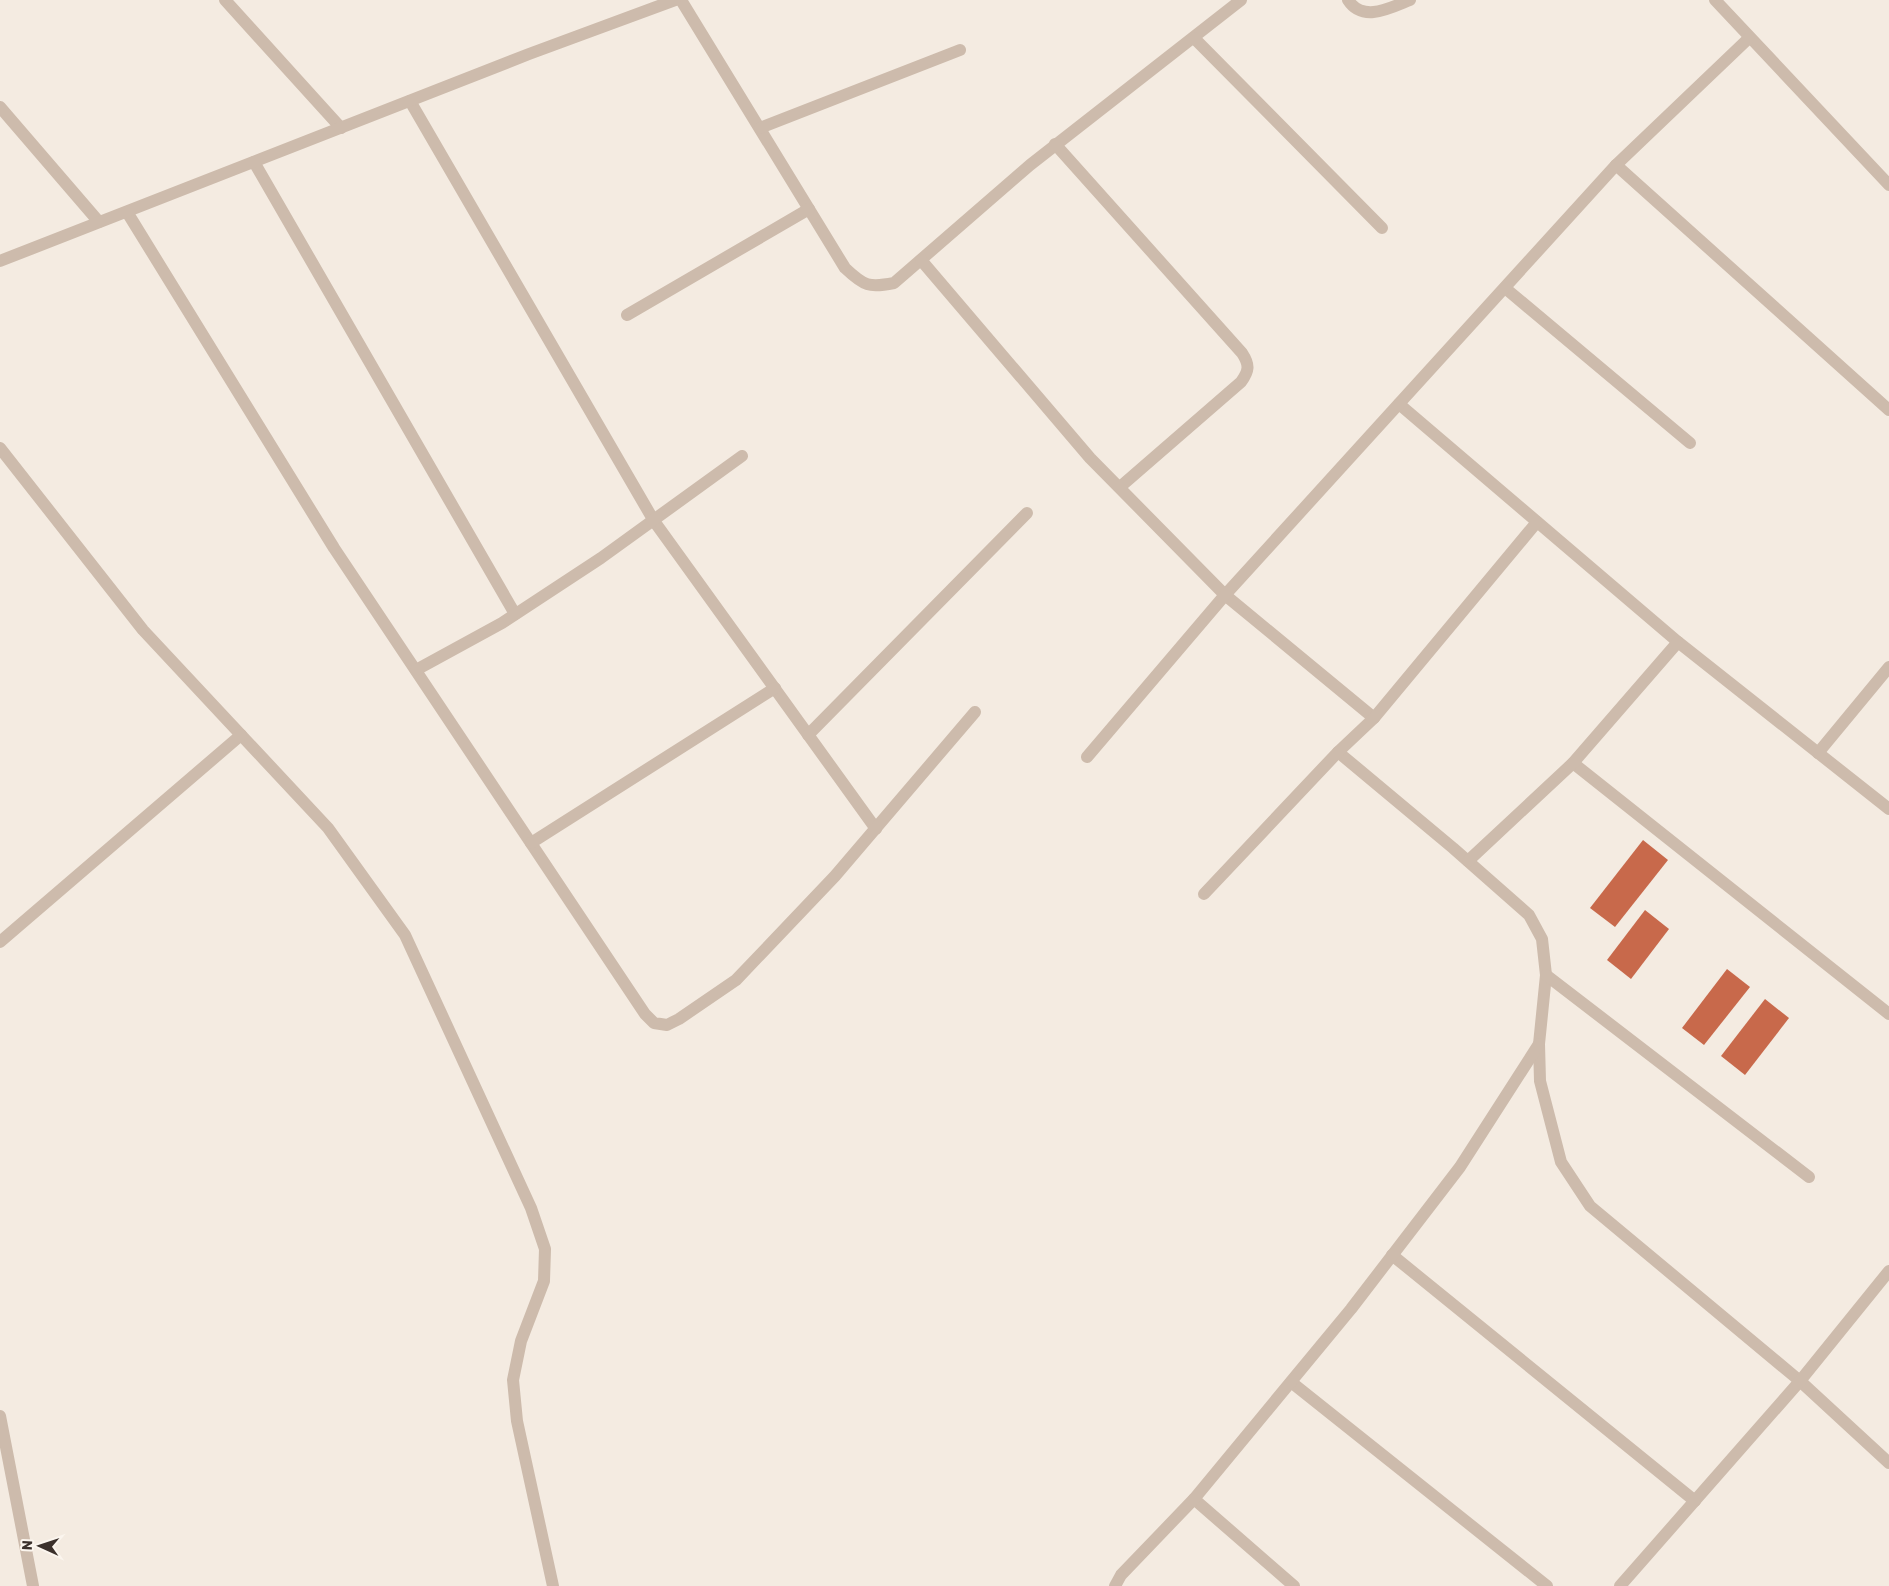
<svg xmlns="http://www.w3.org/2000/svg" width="1889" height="1586" viewBox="0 0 1889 1586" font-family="Rubik,sans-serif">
  <rect width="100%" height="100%" fill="#f4ebe1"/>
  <g fill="#c8694b">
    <path d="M1643 840 1668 860 1615 927 1590 908Z"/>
    <path d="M1645 910 1669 929 1631 979 1607 960Z"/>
    <path d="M1727 969 1750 987 1704 1045 1682 1028Z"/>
    <path d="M1765 999 1789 1018 1745 1075 1721 1056Z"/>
  </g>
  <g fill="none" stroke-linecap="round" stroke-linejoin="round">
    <g stroke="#cdbbac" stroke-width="12">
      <path d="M0 448 143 630 328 828 405 935 531 1208 545 1249 544 1281 521 1341 513 1380 517 1421 553 1586"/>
      <path d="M0 942 241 735"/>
      <path d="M0 1416 33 1586"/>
    </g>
    <g stroke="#cdbbac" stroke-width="12">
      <path d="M225 0 341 128"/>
      <path d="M681 0 845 268C864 286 869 288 894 283L1030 165 1241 0"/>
      <path d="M1348 0C1363 23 1390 8 1410 0"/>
      <path d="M1715 0 1889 185"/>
      <path d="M1194 38 1382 228"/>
      <path d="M410 101 654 521 876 829"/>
      <path d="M0 107 99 222"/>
      <path d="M760 128 960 50"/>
      <path d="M1055 144 1242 353C1250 365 1249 371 1241 382L1120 487"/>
      <path d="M254 162 515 614"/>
      <path d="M1616 165 1889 410"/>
      <path d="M127 212 334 548 645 1014 654 1023 667 1025 679 1019 736 980 835 876 975 712"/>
      <path d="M921 260 1090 458 1225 595 1374 718"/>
      <path d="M0 261 529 54 675 0"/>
      <path d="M1505 288 1690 443"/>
      <path d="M627 315 809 209"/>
      <path d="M1399 404 1678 642"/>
      <path d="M416 670 502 623 601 558 742 456"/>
      <path d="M808 735 1027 513"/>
      <path d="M1338 752 1453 848 1529 915 1542 939 1546 975 1539 1044 1540 1081 1561 1162 1590 1206 1800 1381 1889 1463"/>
      <path d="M1818 753 1889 667"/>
      <path d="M1087 757 1225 595 1616 165 1749 38"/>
      <path d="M1573 763 1889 1014"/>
      <path d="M531 843 775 688"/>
      <path d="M1468 861 1573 763 1678 642 1889 809"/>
      <path d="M1204 894 1338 752 1374 718 1537 522"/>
      <path d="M1546 975 1809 1177"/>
      <path d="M1392 1255 1695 1501"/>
      <path d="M1291 1382 1547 1586"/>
      <path d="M1194 1499 1294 1586"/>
      <path d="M1115 1586 1121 1575 1194 1499 1351 1309 1460 1167 1539 1044"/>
      <path d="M1620 1586 1800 1381 1889 1271"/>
    </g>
  </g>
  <g transform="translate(40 1546) rotate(273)" stroke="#fbf5ee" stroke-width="4" paint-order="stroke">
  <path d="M0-4L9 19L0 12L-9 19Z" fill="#3b302b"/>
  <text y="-8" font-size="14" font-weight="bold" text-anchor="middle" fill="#3b302b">N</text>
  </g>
</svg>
